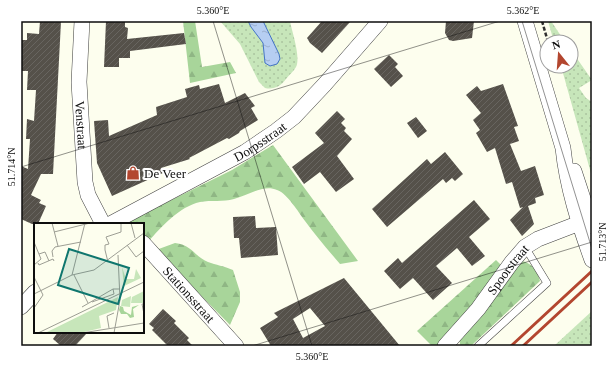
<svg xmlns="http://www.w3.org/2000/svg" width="613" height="367" viewBox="0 0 613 367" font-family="'Times New Roman',serif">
  <defs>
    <pattern id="grass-dots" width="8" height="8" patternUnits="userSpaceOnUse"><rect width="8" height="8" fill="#c7e6ba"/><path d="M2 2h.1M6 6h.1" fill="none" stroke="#aac49f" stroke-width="1.8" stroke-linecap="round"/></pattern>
    <pattern id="forest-firs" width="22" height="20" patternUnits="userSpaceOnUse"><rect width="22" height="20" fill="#a8d59a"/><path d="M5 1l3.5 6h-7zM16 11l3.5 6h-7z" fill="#8fb684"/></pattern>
    <pattern id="water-ripples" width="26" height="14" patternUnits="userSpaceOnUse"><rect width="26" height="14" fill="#b6cef2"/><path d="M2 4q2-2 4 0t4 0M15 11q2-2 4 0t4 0" fill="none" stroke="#9bb0ce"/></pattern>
    <pattern id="building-hatch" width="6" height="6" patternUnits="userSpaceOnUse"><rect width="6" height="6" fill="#55514a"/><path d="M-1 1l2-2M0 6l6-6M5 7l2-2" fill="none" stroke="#686560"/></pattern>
  </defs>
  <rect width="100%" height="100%" fill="#fdfeee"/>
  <g fill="url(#grass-dots)">
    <path d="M220 21H248L251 27 263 43 265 63 270 66 263 21H290C292 32 301 57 296 67 294 71 289 75 286 79 281 86 274 90 265 88L259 82 240 44Z"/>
    <path d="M548 21H551L565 42H554Z"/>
    <path d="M571 50 592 80 579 88 586 98 592 102V177L561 66H571Z"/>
    <path d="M592 311V346H554Z"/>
  </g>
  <g fill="url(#forest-firs)">
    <path d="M183 21H195L202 67 230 62 236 73 190 83Z"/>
    <path d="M273 145 358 261 340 264C328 250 316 236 305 221 299 213 287 193 277 190 263 184 247 196 234 199 223 202 211 200 200 202 179 207 162 226 148 242L143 236V224H132L129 221 232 170Z"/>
    <path d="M175 243C192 245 194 256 208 262 216 265 224 266 233 270L240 292V302L230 325 156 250Z"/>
    <path d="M496 260 501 265 469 310 439 346H432L417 331Z"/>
    <path d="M522 261C532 263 538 272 540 281L472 345 461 346 460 344 459 337 505 278Z"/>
  </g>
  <path fill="url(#water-ripples)" stroke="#4273c3" d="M248 21H263L279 54 280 59 277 64 270 66 265 63 263 43 251 27Z"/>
  <g fill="url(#building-hatch)" fill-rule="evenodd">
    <path d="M40 21H61L60 41 53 174H41L31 195 41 200 39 203 46 206 38 224H32L21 219V166L28 169 30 139H26L27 119 34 121 36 90H27L28 71H21V40H27V33L39 34Z"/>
    <path d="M106 21H125V27L128 28 127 39 184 33 186 44 130 51V58H119V67H104Z"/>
    <path d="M322 21H351L322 53 310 43 307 38Z"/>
    <path d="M446 21H474L472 38 453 41 449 40 445 33Z"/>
    <path d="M389 55 398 64 395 67 403 76 391 87 374 69Z"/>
    <path d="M219 84 225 103 245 93 255 106 251 108 258 120 240 131 239 133 229 139 227 138 189 158 190 159 161 168 163 173 112 196 97 163 94 121 108 120 109 136 157 115 156 107 187 97 185 89 199 85 200 89Z"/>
    <path d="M503 84 518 126 514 127 519 141 510 144 521 171 535 166 544 195 535 198 536 203 528 206 534 224 522 236 510 220 523 207 520 208 512 182 506 184 495 148 487 152 476 133 480 130 473 120 481 113 466 95 477 86 481 91Z"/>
    <path d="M337 111 345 119 341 123 346 128 344 131 352 139 337 156 354 179 336 192 320 172 304 184 292 167 324 143 315 133Z"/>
    <path d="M416 117 427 131 418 138 407 123Z"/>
    <path d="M445 152 463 174 455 181 452 178 446 183 443 179 387 227 372 209 427 159 431 164Z"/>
    <path d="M474 200 490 219 469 237 485 256 472 266 457 248 436 266 452 283 433 300 413 278 400 289 384 271 398 258 402 263Z"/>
    <path d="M255 216 256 228 276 227 278 255 241 258 239 238H234L233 217Z"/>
    <path d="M344 278 400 346H271L260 328 278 317 274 313ZM310 308 325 326 303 338 293 319Z"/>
    <path d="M163 309 176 321 174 323 189 338 187 340 193 346H168L152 330 154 328 149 324Z"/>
    <path d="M58 332H88L75 346H61L53 339Z"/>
  </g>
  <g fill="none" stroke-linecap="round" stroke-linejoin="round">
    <g stroke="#404040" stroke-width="8">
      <path id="lane" d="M478 346 547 283 525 247"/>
    </g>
    <g stroke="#404040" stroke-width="16">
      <g id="street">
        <path id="s1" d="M82 21 79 82 85 182 88 195 103 224"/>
        <path d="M525 21 563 148C567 187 579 224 592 260"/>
        <path d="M574 171 592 226"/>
        <path id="s2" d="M110 224 245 152 276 131 294 117 325 84 380 21"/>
        <path id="s3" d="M143 243 236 346"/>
        <path d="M21 307 35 292"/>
        <path id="s4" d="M445 346 478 309 512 262 525 247 538 239 590 219"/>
      </g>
    </g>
    <path stroke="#2f2f2f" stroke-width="2.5" stroke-dasharray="4 2" stroke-linecap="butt" d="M542 21 548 42"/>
    <use href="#lane" stroke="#fff" stroke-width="7"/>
    <use href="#street" stroke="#fff" stroke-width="15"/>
    <g stroke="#b3462f" stroke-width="3">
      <path d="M511 346 592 271"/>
      <path d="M523 346 592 282"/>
    </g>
  </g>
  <path fill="none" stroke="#0d0d0d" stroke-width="1" stroke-opacity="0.45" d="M213 21 312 346M522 21 592 249M21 167 500 21M252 346 592 242"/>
  <defs>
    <g id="shop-bare" transform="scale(1.08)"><path d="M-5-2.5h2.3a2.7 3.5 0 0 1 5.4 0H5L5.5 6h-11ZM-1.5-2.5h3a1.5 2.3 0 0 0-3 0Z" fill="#b3462f" stroke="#fff" stroke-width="2.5" paint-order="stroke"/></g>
  </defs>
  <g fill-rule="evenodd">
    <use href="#shop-bare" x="133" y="173"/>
  </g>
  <g text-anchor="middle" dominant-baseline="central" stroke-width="4" stroke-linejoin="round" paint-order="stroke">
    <g font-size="13" fill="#0d0d0d" stroke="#fff">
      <text stroke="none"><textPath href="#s1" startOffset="104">Venstraat</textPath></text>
      <text stroke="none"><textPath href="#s2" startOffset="171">Dorpsstraat</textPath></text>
      <text stroke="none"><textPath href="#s4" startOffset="99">Spoorstraat</textPath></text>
      <text stroke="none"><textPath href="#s3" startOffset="69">Stationsstraat</textPath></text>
    </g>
    <g font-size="13" fill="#0d0d0d" stroke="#fff" text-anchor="start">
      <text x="144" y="173">De Veer</text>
    </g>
  </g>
  <g transform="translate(34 223)">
    <rect width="110" height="110" fill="#fdfeee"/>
    <path d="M88 44 92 56H100L102 46 107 55 90 63ZM110 68V80H97L98 74ZM97 73 96 84 87 83 88 77ZM84 74 82 87 65 93 67 105 46 110H11Z" fill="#c7e6ba"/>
    <path d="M105 82 99 86 100 94 96 95 93 91H87L85 87 86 83 89 84 90 88 97 92 98 84Z" fill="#a8d59a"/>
    <path fill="none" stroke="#9d9e94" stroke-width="1" d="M18 0 24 23M97 0 101 15M20 9 56 0M0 19 7 36 0 42M93 22 102 34 110 28M5 31 11 29 15 38M19 34 18 28 21 24 47 19M74 39 71 27V22L75 21 72 14 87 9V0M4 40 5 42 19 36 20 38M38 52 51 0M40 52 54 80M0 54 9 72 0 85M0 71 38 52 60 47 110 10M58 79 80 71 79 66M110 81H108L110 91M48 84 79 66H86M75 105 73 93 80 90M4 110 110 59M48 110 110 100M80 110 86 77 84 32"/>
    <path fill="#0f766e" fill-opacity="0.15" stroke="#0f766e" stroke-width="2" d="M35 26 95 45 84 81 24 62Z"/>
    <rect width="110" height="110" fill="none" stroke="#0d0d0d" stroke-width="2"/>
  </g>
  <rect width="613" height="367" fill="none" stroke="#ffffff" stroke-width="44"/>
  <g transform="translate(559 54) rotate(343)"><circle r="19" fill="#ffffff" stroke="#9e9e9e"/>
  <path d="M0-3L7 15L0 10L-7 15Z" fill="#b3462f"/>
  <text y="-6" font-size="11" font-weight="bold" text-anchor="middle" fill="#0d0d0d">N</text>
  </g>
  <rect x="22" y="22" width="569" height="323" fill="none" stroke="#0d0d0d" stroke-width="1.5"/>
  <g font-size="10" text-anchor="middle" fill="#0d0d0d">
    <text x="213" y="14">5.360°E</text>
    <text x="523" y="14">5.362°E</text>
    <text transform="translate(11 167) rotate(-90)" y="4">51.714°N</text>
    <text transform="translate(602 242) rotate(-90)" y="4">51.713°N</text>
    <text x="312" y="360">5.360°E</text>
  </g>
</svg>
